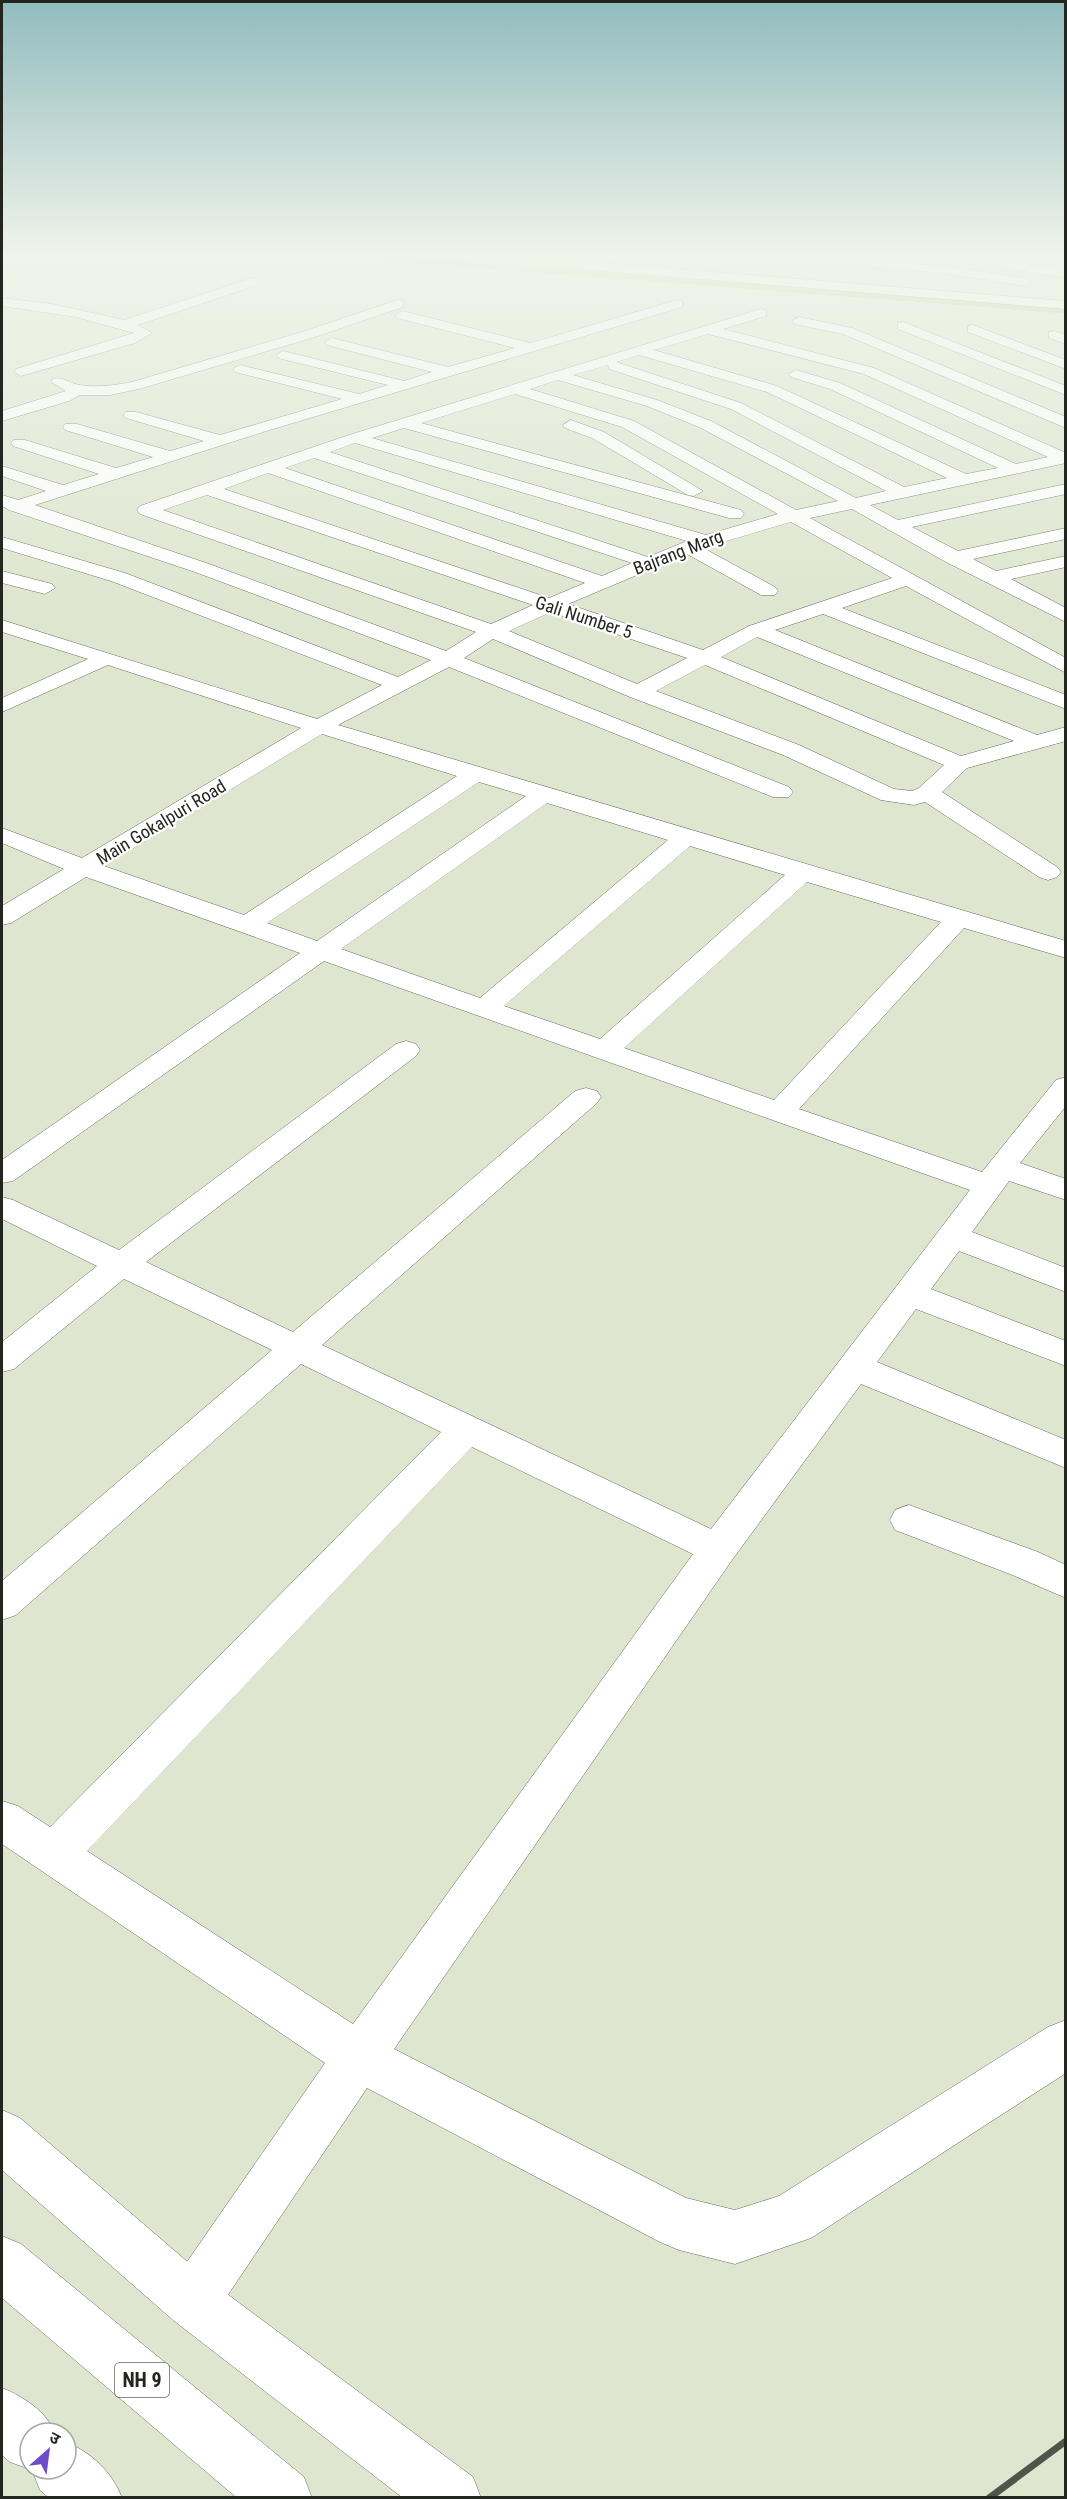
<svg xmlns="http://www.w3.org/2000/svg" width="1067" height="2499" viewBox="0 0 1067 2499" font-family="'Roboto Condensed','Noto Sans Devanagari',sans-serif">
  <rect width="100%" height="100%" fill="#dee6d0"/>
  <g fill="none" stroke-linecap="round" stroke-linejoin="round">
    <path stroke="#b0c780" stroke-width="5" d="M369 257 1066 311"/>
    <g stroke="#656c59" stroke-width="1">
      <g id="minor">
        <path d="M474 257H530L1066 301V309L480 261Z"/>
        <path d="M798 257C875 257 949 266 1025 278L1031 282 1025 286 944 273 804 261Z"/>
        <path d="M1002 260 1066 270V278L998 267V261Z"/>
        <path d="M252 278 257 279V285L138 325 152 333 135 343 21 376 14 372 16 369 134 333 76 317 2 306V298L52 304 124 320Z"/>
        <path d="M398 300 403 301V307L315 337 139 389 110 395H80L69 401 2 421V411L66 391 51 382 53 379C63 376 70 384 80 385 97 388 116 385 132 382L305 331Z"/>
        <path d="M677 300 682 301V307L263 432 35 505 209 564 446 651 476 632 140 514 137 510 140 506 349 435 761 309 766 310V316L723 329 874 368 1066 453V463L870 505 898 520 1066 484V494L912 527 958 551 1066 528V539L973 559 996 571 1066 556V567L1011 579 1066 608V622L946 562 852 509 810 518 1066 658V673L906 586 842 608 1066 695V709L823 614 775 630 1037 735 1066 727V741L967 768 942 792 1057 867 1061 872 1057 877 1048 880 1039 877 925 802 914 805 881 800 783 755 630 697 493 639 464 658 789 787 793 792 789 797H773L449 667 338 725 1066 941V958L964 928 799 1109 982 1172 1056 1080 1066 1077V1106L1020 1163 1066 1179V1200L1009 1181 972 1232 1066 1268V1292L959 1251 931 1289 1066 1341V1366L916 1309 877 1362 1066 1440V1468L861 1384 732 1560 394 2049 686 2198 735 2210 779 2196 1048 2027 1066 2020V2073L811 2238 735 2264 679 2250 660 2242 367 2088 211 2320 192 2329 173 2320 164 2301 173 2282 325 2063 2 1844V1801L18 1806 50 1827 441 1432 301 1364 16 1615 2 1620V1581L272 1350 124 1279 14 1369 2 1372V1342L97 1266 2 1219V1197L13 1200 119 1250 396 1044 406 1041 416 1044 420 1050 416 1056 146 1262 293 1332 575 1091 586 1088 597 1091 601 1097 597 1103 322 1345 711 1529 970 1190 324 961 13 1181 2 1183V1160L300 953 86 877 11 923 2 925V906L64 869 2 843V828L82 858 301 728 108 665 2 712V698L88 659 2 632V620L317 719 382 685 111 581 2 548V537L125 573 398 677 431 660 195 572 9 510 2 506V495L18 500 46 491 2 476V466L63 485 99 474 13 446 11 443 13 440H25L116 468 153 457 65 430 63 427 65 424H77L170 451 204 441 126 418 123 415 126 412H136L220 435 342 399 235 372 233 369 240 365 359 394 388 385 278 358 276 355 283 351 404 381 432 372 327 345 325 342 332 338 448 367 515 348 397 318 395 315 402 311 531 343ZM708 334 864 374 1048 457 1016 464 840 383 796 370 789 374 791 377 830 389 998 468 966 474 777 386 654 350ZM639 355 767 392 947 478 904 487 741 403 616 362ZM608 365 609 369 731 409 886 491 856 498 711 421 657 400 573 375ZM558 380 647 406 699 427 838 501 796 510 634 421 530 389ZM515 394 622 427 778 514 706 535 372 438 404 428 729 518H741L744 514 741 510 421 423ZM355 443 687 541 648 557 330 452ZM314 458 632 563 602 576 285 468ZM268 473 585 583 549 598 224 489ZM207 495 533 605 491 624 163 510ZM791 522 892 578 749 626 703 650 568 604 687 554 761 595H775L778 591 775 587 703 548ZM551 612 687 658 637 684 509 631ZM757 637 1014 741 961 756 721 657ZM705 665 944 765 919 788 912 791 894 789 799 745 656 691ZM322 734 457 776 244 915 104 866ZM479 782 526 796 317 941 267 923ZM547 803 668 840 480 998 341 949ZM690 846 785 875 600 1039 504 1006ZM807 882 941 922 774 1100 624 1048ZM472 1447 693 1554 353 2024 87 1851Z"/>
        <path d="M799 317 852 328 1066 417V428L843 334 794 324 792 321Z"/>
        <path d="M903 322 1066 386V395L898 329V323Z"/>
        <path d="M973 325 1066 360V369L968 332V326Z"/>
        <path d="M1054 331 1066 335V344L1049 338V332Z"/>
        <path d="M571 420 604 432 703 491 694 496 688 495 592 438 565 428 563 425Z"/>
        <path d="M2 571 52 584 55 588 45 594 2 583Z"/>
        <path d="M909 1505 1038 1552 1066 1565V1598L1010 1574 895 1530 890 1520 895 1510Z"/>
      </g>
    </g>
    <g stroke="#656c59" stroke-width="1">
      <path id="major" d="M2 2110 20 2118 211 2282 473 2477 481 2498H403L173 2320 2 2170Z"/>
    </g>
    <g stroke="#656c59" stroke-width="1">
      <g id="highway">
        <path d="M2 2236 21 2244 304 2477 312 2498H237L2 2298Z"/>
        <path d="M2 2388C24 2397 46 2411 55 2433H30V2469H66V2442C92 2453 112 2472 122 2498H49L40 2490 32 2470 10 2462 2 2455Z"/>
      </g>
    </g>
    <use href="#minor" fill="#fff" fill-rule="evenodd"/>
    <use href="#major" fill="#fff" fill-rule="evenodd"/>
    <use href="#highway" fill="#fff" fill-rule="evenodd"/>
    <path stroke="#505449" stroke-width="7" d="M989 2498 1066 2441"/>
  </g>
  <linearGradient id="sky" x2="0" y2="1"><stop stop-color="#91bcbe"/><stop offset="0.42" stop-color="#f0f4ea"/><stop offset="1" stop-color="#f0f4ea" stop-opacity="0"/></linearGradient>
  <rect width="1067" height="607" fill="url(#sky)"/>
  <g text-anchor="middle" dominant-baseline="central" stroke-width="4.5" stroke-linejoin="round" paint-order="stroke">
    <g font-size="18" fill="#23261e" stroke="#fff">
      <text transform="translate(678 552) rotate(-21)">Bajrang Marg</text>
      <text transform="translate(584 617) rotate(18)">Gali Number 5</text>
      <text transform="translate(161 822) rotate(-31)">Main Gokalpuri Road</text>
    </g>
    <rect fill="#fff" stroke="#656762" stroke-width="1.5" x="115" y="2363" width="54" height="34" rx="4.5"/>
    <g font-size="20" font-weight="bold" fill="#23261e">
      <text x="142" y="2380">NH 9</text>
    </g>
  </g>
  <rect width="1067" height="2499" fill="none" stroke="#23261e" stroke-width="6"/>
  <g transform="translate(48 2451) rotate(28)"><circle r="28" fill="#ffffff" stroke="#a7a8a5" stroke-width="1.5"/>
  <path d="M0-4.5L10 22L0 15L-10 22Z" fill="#6e4dc6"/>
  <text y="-9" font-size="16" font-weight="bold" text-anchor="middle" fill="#23261e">उ</text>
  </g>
</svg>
